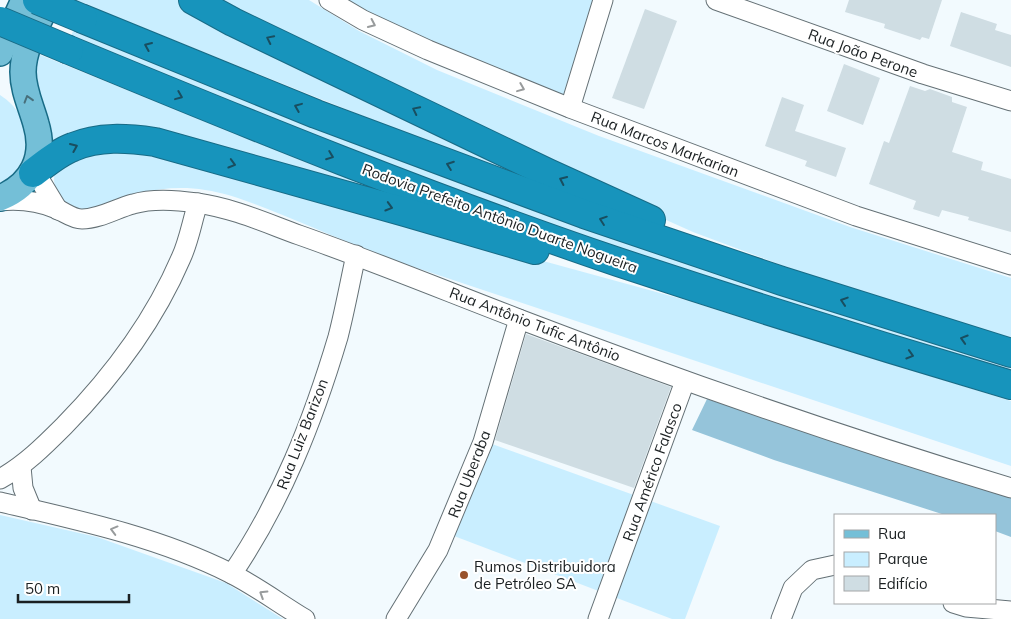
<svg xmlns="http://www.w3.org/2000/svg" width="1011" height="619" viewBox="0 0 1011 619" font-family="Mulish,sans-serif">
  <rect width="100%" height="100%" fill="#f2fafe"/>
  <g fill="#c9eeff">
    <path d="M74 0H180L545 185 378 122Z"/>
    <path d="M205 0H309L359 31 437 70 599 136 850 227 1011 278V339L840 287 693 232 577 180Z"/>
    <path d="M344 0H603L570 108Z"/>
    <path d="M74 29 1011 365V378L580 239 69 40Z"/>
    <path d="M33 52 293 157 469 225 163 134 45 153 32 89Z"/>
    <path d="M0 95C36 118 35 162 0 186Z"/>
    <path d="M123 146 682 299 1011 401V466C812 400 613 333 414 267 370 252 327 233 285 216 259 206 233 194 205 190 168 184 131 193 97 207 59 221 38 170 69 157 81 152 109 149 123 146Z"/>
    <path d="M492 444 720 526 685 619H672L454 536Z"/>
    <path d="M0 515 97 537 226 583 283 619H0Z"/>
  </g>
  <path fill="#95c4da" d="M707 399 1011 497V537L995 531V515H945L774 460 692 430Z"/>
  <g fill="#cfdde3">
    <path d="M849 0H942L929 39 922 37 920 40 884 28 885 24 845 12Z"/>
    <path d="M645 9 677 21 644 109 612 98Z"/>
    <path d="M961 12 997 24 995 30 1011 35V67L950 46Z"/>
    <path d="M844 64 880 78 863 125 827 111Z"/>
    <path d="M910 86 925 91 930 89 952 97V102L967 107 952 152 983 162 981 170 1011 179V232L968 220 969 217 942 210 939 217 913 209 916 201 869 184 884 141 889 143Z"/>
    <path d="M782 97 804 105 795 131 846 148 836 177 805 166 807 161 765 146Z"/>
    <path d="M526 334 671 387 634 488 495 440Z"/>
  </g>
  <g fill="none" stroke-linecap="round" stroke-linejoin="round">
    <g stroke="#647075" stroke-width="21">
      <g id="minor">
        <path d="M329 0 363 20 428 50 570 108 856 216 1011 265"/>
        <path d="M716 0 923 74 1011 101"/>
        <path d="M570 108 603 0"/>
        <path d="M33 173 41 182 58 210"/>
        <path d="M0 201C20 199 38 201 57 209 66 213 73 219 82 219 100 219 117 208 133 204 153 198 177 200 197 203 233 208 266 223 299 235 373 261 446 291 519 319 681 381 845 438 1011 488"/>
        <path d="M21 467 23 488 32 510"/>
        <path d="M0 479C25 465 44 446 64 426 112 377 154 321 181 258 189 241 192 221 198 203"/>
        <path d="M0 502C78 520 158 537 230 573 256 586 280 604 305 619"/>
        <path d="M232 574C281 502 313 421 338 337 345 310 350 282 356 255"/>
        <path d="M953 603 966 607 1011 611"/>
        <path d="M396 619 438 550 483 442 519 319"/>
        <path d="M598 619 685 381"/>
        <path d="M781 619 793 588 812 570 835 565"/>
      </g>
    </g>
    <g stroke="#186b86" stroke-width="28">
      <g id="major">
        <path d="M0 53 24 0"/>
        <path d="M0 198C32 185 46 157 36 124 31 106 23 90 23 72 23 47 39 22 49 0"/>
      </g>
    </g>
    <g stroke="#186b86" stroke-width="30">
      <g id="highway">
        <path d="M193 0 233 22 548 173 651 220"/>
        <path d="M83 19 316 114 584 214 782 281 1011 353"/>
        <path d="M69 50C250 125 432 199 618 262 748 305 879 346 1011 385"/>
        <path d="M33 173C45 164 59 152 73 147 99 136 127 138 155 142L405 212 535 250"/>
      </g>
    </g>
    <use href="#minor" stroke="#fff" stroke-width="19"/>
    <use href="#major" stroke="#74bfd7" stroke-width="25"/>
    <use href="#highway" stroke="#1794bc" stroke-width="28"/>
    <g stroke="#186b86" stroke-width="30" stroke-linecap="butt">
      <g id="highway-bridge">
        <path d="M37 0 83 19"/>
        <path d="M0 21 69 50"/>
      </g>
    </g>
    <use href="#highway-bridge" stroke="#1794bc" stroke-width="28"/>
  </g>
  <defs><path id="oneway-chevron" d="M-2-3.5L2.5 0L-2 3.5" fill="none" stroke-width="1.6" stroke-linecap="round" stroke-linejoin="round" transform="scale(1.25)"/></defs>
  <g stroke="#989b9c">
    <use href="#oneway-chevron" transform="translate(372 24) rotate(25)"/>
    <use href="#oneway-chevron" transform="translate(521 88) rotate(22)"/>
    <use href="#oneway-chevron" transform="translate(114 530) rotate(-165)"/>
    <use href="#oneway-chevron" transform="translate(263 594) rotate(-148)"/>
  </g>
  <g stroke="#194e60">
    <use href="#oneway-chevron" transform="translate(270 39) rotate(-154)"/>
    <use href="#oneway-chevron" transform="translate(148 46) rotate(-157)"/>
    <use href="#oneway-chevron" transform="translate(179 96) rotate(22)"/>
    <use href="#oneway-chevron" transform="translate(298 107) rotate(-158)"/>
    <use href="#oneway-chevron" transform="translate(416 110) rotate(-154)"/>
    <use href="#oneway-chevron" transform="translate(74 147) rotate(-23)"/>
    <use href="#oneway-chevron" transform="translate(330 156) rotate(21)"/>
    <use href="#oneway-chevron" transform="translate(232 164) rotate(16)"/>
    <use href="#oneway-chevron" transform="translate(450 165) rotate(-160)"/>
    <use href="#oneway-chevron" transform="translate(563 180) rotate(-155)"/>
    <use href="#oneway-chevron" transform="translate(389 207) rotate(16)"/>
    <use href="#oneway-chevron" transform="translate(603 220) rotate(-161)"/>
    <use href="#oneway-chevron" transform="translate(844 301) rotate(-162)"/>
    <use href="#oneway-chevron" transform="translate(964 339) rotate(-163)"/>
    <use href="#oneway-chevron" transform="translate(910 355) rotate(17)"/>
  </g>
  <use stroke="#48707c" href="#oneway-chevron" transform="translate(28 99) rotate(-107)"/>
  <circle fill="#99522b" stroke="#fff" stroke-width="2" cx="464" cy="575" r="5"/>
  <g text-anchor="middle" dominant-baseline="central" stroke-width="4" stroke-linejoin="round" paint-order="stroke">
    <g font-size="15" fill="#1b2022" stroke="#fff">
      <text transform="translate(863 53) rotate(20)">Rua João Perone</text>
      <text transform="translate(665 144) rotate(21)">Rua Marcos Markarian</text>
      <text transform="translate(500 218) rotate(20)">Rodovia Prefeito Antônio Duarte Nogueira</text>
      <text transform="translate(535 324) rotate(21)">Rua Antônio Tufic Antônio</text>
      <text transform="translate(302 434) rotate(-69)">Rua Luiz Barizon</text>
      <text transform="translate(652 472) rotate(-70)">Rua Américo Falasco</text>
      <text transform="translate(469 474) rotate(-69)">Rua Uberaba</text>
    </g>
    <g font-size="15" fill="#1b2022" stroke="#fff" text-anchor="start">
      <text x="474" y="566">Rumos Distribuidora<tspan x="474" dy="17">de Petróleo SA</tspan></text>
    </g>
  </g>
  <rect x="834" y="514" width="162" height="90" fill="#ffffff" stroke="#a4a6a7"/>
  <rect x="844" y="530" width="25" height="8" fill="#74bfd7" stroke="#a4a6a7"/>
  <text x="878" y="539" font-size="15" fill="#1b2022">Rua</text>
  <rect x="844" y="552" width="25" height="15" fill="#c9eeff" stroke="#a4a6a7"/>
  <text x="878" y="564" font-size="15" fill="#1b2022">Parque</text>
  <rect x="844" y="576" width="25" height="15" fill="#cfdde3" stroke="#a4a6a7"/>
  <text x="878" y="589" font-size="15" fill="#1b2022">Edifício</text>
  <path d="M18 594v8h111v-8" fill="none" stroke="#1b2022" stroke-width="2.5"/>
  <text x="25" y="594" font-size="15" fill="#1b2022" stroke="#ffffff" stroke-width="4" paint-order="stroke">50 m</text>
</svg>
